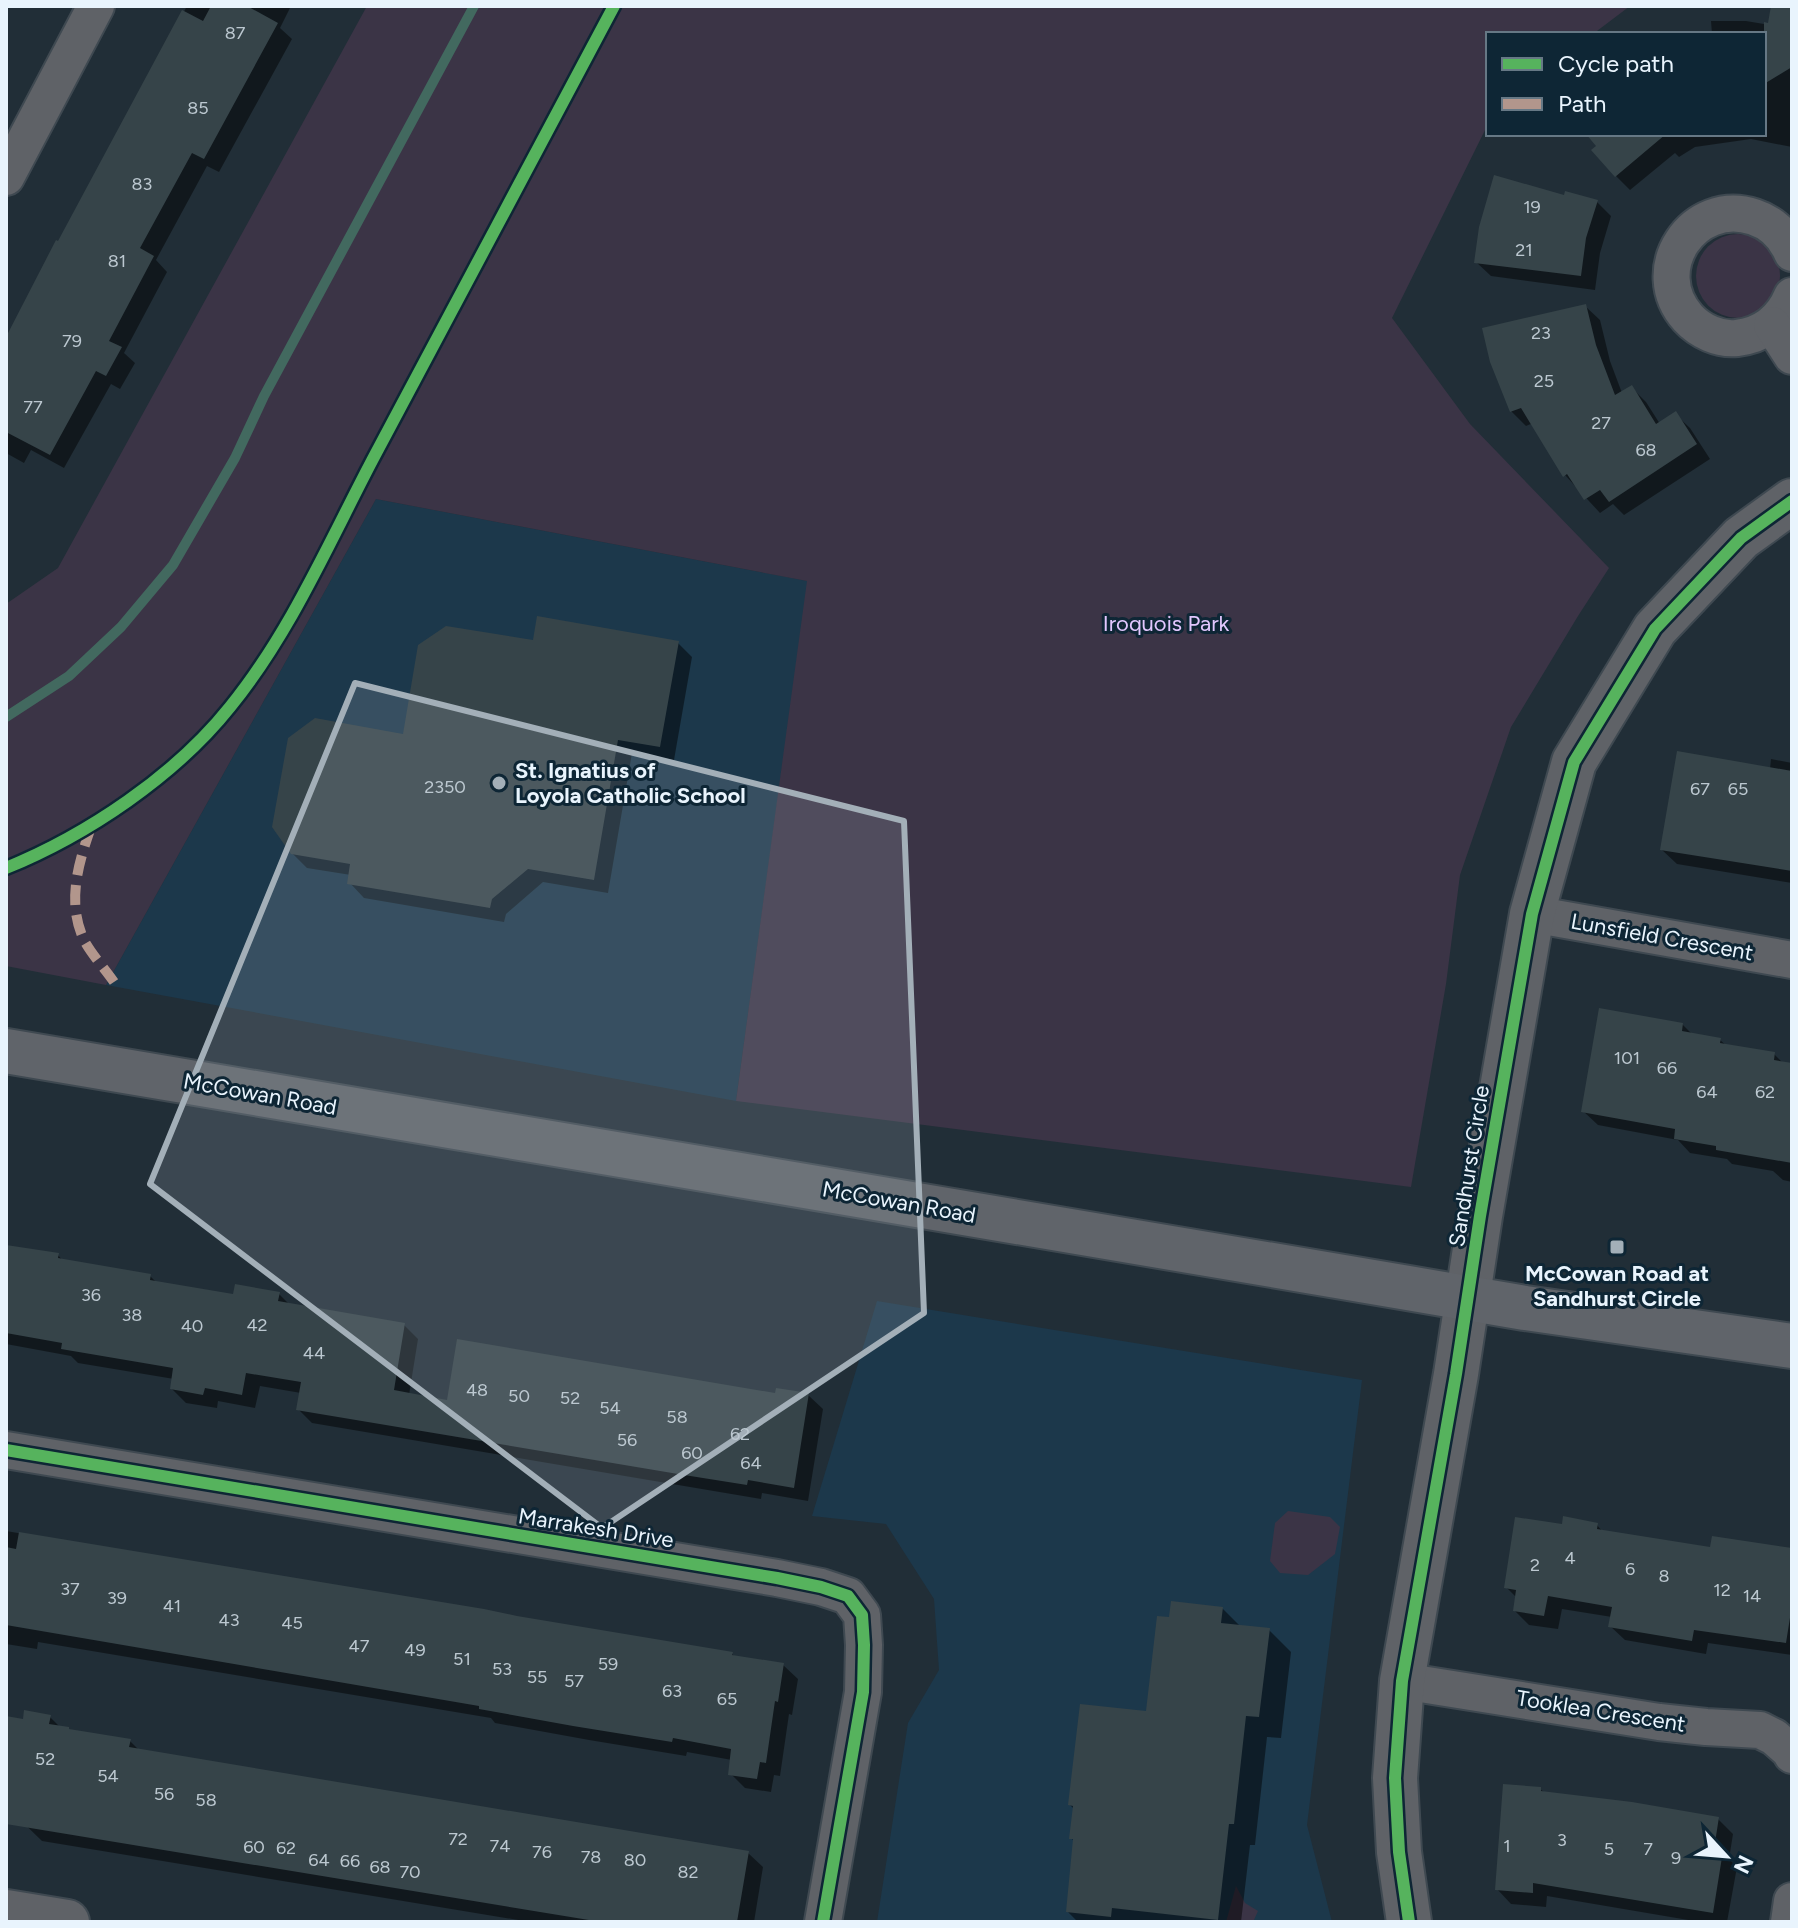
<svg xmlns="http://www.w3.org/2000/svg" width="1798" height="1928" viewBox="0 0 1798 1928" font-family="Figtree,sans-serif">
  <rect width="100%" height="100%" fill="#212e37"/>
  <g fill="#1c384b">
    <path d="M376 499 808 581 736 1101 106 985Z"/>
    <path d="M877 1301 1362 1380 1307 1825 1332 1922H877L908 1723 939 1670 934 1599 886 1524 812 1516Z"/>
  </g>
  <g fill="#3b3446">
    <path d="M367 6H1630L1593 34H1488V124L1392 318 1470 424 1609 568 1578 616 1511 727 1460 875 1446 984 1411 1187 736 1101 807 581 376 499 106 985 6 966V604L58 568Z"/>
    <circle cx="1738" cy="276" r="42"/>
    <path d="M1288 1511 1330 1517 1340 1527 1335 1554 1308 1575 1280 1573 1270 1561 1275 1523Z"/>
    <path d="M1236 1886 1245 1903 1258 1911 1253 1922H1226Z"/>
  </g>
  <g fill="#0007">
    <path d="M187 6H291L280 28 292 39 219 172 207 166 156 260 167 272 124 353 135 363 120 389 111 384 64 468 31 450 24 463 6 453V343Z"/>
    <path d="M1792 12V147L1751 139 1695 147 1679 157 1675 153 1630 190 1616 176 1599 146 1589 134H1764V34H1712L1711 21H1746L1770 25Z"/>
    <path d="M1565 198 1597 202 1611 216 1600 253 1595 290 1491 276 1476 262Z"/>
    <path d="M1585 306 1600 320 1610 361 1622 393 1632 388 1646 402 1660 424 1675 414 1690 428 1710 459 1624 515 1613 504 1600 513 1565 475 1533 423 1526 426 1511 411Z"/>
    <path d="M534 643H678L692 657 674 760 632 753 608 893 543 882 506 914 504 922 364 898 350 883 351 875 307 868 292 853 405 736Z"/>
    <path d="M1771 759 1792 763V883L1677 864 1662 850 1770 769Z"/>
    <path d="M1682 1024 1693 1035 1720 1040 1727 1046 1774 1054 1784 1064 1792 1065V1182L1783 1180 1773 1171 1732 1164 1727 1159 1690 1153 1678 1140 1598 1125 1583 1111Z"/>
    <path d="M6 1247 58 1255 63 1261 150 1276 158 1284 235 1296 279 1294 290 1305 404 1325 418 1339 409 1395 449 1402 808 1395 823 1409 808 1501 762 1493 761 1499 312 1423 298 1409 301 1393 260 1386 255 1408 218 1401 217 1408 186 1403 172 1389 174 1379 78 1363 71 1356 6 1344Z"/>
    <path d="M1597 1525 1603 1532 1712 1549 1792 1550V1655L1708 1643 1706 1654 1625 1640 1610 1626 1612 1617 1562 1609 1558 1629 1529 1625 1515 1611 1517 1598 1506 1587 1564 1527Z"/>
    <path d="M6 1531 384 1594 732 1654 735 1657 783 1665 798 1679 792 1715 789 1714 780 1776 774 1775 771 1792 745 1788 731 1774 732 1760 687 1752 686 1756 589 1740 495 1723 491 1718 38 1642 37 1649 6 1644Z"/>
    <path d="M1222 1608 1241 1627 1269 1630 1291 1652 1281 1738 1267 1737 1255 1845H1250L1241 1922H1078L1068 1912 1075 1842 1071 1838 1074 1809 1070 1805 1148 1713 1171 1620Z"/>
    <path d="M50 1717 61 1728 130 1741 140 1751 748 1853 763 1867 754 1922H530L42 1841 6 1806V1718L25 1722Z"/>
    <path d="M1540 1789 1545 1793 1718 1819 1733 1834 1729 1859 1737 1867 1727 1922H1700L1547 1896 1546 1907 1511 1904 1497 1889Z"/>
  </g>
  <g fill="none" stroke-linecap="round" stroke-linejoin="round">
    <path stroke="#42695f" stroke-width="10" d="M6 717 69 676 121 627 173 565 235 458 264 396 474 6"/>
  </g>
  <g fill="#364449">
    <path d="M211 6H247L278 23 204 159 192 153 140 248 154 256 109 341 122 347 106 376 96 371 50 455 6 432V337L56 240 58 241 182 10 203 21Z"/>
    <path d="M1771 6H1792V67L1764 84V22L1768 23Z"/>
    <path d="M1586 134H1666L1615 177 1591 150 1596 146Z"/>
    <path d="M1494 175 1564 195 1565 191 1598 200 1586 238 1581 276 1474 263 1479 227Z"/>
    <path d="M1586 304 1596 345 1615 395 1632 385 1656 424 1676 411 1697 444 1609 502 1600 490 1584 500 1567 474 1563 477 1521 408 1510 412 1490 362 1482 328Z"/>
    <path d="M537 616 679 641 660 747 618 740 594 880 528 869 492 899 490 908 347 884 350 864 291 854 272 827 288 738 315 718 403 734 418 645 446 626 533 640Z"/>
    <path d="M1677 751 1792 771V871L1660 850Z"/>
    <path d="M1599 1008 1683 1023 1682 1031 1721 1038 1720 1043 1775 1052 1774 1060 1792 1063V1163L1716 1150V1146L1674 1139 1675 1129 1581 1112Z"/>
    <path d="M6 1245 59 1253 58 1258 151 1274 150 1280 233 1294 235 1284 280 1292 278 1301 405 1323 394 1390 447 1400 457 1339 775 1393 776 1388 809 1393 794 1488 748 1480 747 1485 684 1475 296 1410 301 1382 246 1373 242 1395 205 1388 203 1395 170 1389 173 1368 61 1349 62 1343 6 1333Z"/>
    <path d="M1563 1516 1598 1523 1597 1529 1710 1547 1712 1536 1792 1548V1605L1786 1643 1694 1630 1692 1641 1608 1627 1612 1607 1548 1596 1544 1616 1513 1611 1516 1590 1504 1588 1515 1517 1562 1524Z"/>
    <path d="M19 1532 484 1609 517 1616 733 1652 732 1655 784 1663 778 1702 775 1701 766 1763 760 1762 757 1779 728 1775 731 1749 673 1738 672 1742 573 1726 479 1709V1706L6 1625V1547L16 1549Z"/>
    <path d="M1171 1601 1223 1607 1221 1623 1270 1628 1259 1717 1246 1716 1234 1824H1229L1218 1920 1112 1908 1111 1917 1066 1912 1073 1839H1069L1073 1806 1068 1805 1080 1704 1146 1711 1157 1616 1169 1617Z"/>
    <path d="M24 1710 51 1715 49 1724 69 1727V1729L131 1739 129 1747 749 1851 737 1922H601L6 1824V1716L23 1719Z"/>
    <path d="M1503 1784 1541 1787V1791L1632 1802 1719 1817 1714 1849 1723 1851 1713 1913 1533 1883V1893L1495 1890Z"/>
  </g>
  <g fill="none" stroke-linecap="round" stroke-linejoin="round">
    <g stroke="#3f4951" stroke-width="40">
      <g id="minor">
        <path d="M6 177 96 6"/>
        <path d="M1792 253C1785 236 1772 223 1754 217 1693 197 1645 270 1688 318 1700 331 1719 340 1737 338 1763 335 1782 320 1792 296"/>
        <path d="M1772 325 1792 356"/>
        <path d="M1532 914 1792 960"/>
        <path d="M6 1450 777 1578 821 1587 848 1596 862 1615 864 1645 863 1692 823 1922"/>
        <path d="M1402 1681 1659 1722 1706 1727 1760 1730 1774 1737 1790 1751 1792 1755"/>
        <path d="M1789 1922 1792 1901"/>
      </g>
    </g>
    <g stroke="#3f4951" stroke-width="48">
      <g id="tertiary">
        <path d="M6 1912 67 1922"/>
        <path d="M1409 1922 1399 1852 1395 1778 1402 1681 1456 1374 1480 1216 1532 914 1574 762 1655 629 1741 538 1792 501"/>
      </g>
    </g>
    <g stroke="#3f4951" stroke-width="48">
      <path id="secondary" d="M6 1051 1408 1288 1525 1308 1792 1346"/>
    </g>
    <use href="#minor" stroke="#5f6267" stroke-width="36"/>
    <use href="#tertiary" stroke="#5f6267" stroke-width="44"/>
    <use href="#secondary" stroke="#60646a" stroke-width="44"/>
    <path stroke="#b2968c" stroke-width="10" stroke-dasharray="20 10" stroke-linecap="butt" d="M91 827C78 864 66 904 85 942 93 956 105 969 114 982"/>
    <g stroke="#0e2635" stroke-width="17">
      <g id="cycleway">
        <path d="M6 868C87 835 175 776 230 707 291 632 330 540 375 455 454 305 535 156 614 6"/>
        <path d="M6 1450 777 1578 821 1587 848 1596 862 1615 864 1645 863 1692 823 1922"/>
        <path d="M1409 1922 1399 1852 1395 1778 1402 1681 1456 1374 1480 1216 1532 914 1574 762 1655 629 1741 538 1792 501"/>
      </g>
    </g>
    <use href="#cycleway" stroke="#56b35d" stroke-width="12"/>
  </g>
  <path fill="#a3afb8" fill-opacity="0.2" stroke="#a3afb8" stroke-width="6" stroke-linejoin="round" d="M355 683 904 821 924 1313 602 1528 150 1184Z"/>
  <g fill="#a3afb8" stroke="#0e2635" stroke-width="3">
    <circle cx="499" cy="783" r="8"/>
    <rect x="1609" y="1239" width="16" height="16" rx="4"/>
  </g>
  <g text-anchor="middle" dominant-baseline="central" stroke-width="6" stroke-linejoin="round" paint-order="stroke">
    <g font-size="18" fill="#bcc8d0">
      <text x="235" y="33">87</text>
      <text x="198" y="108">85</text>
      <text x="142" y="184">83</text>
      <text x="1532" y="207">19</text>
      <text x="1524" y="250">21</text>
      <text x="117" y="261">81</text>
      <text x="1541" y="333">23</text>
      <text x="72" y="341">79</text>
      <text x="1544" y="381">25</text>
      <text x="33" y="407">77</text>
      <text x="1601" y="423">27</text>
      <text x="1646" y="450">68</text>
      <text x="445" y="787">2350</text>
      <text x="1700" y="789">67</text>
      <text x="1738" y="789">65</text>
      <text x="1627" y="1058">101</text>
      <text x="1667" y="1068">66</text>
      <text x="1707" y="1092">64</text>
      <text x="1765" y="1092">62</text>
      <text x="91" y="1295">36</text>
      <text x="132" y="1315">38</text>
      <text x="257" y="1325">42</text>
      <text x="192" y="1326">40</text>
      <text x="314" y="1353">44</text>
      <text x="477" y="1390">48</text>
      <text x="519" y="1396">50</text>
      <text x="570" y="1398">52</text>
      <text x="610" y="1408">54</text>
      <text x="677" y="1417">58</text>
      <text x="740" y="1434">62</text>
      <text x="627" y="1440">56</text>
      <text x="692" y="1453">60</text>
      <text x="751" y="1463">64</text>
      <text x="1570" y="1558">4</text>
      <text x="1535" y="1565">2</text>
      <text x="1630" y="1569">6</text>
      <text x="1664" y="1576">8</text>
      <text x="70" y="1589">37</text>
      <text x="1722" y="1590">12</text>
      <text x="1752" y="1596">14</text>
      <text x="117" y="1598">39</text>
      <text x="172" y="1606">41</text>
      <text x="229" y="1620">43</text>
      <text x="292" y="1623">45</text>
      <text x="359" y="1646">47</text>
      <text x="415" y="1650">49</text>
      <text x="462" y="1659">51</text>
      <text x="608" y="1664">59</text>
      <text x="502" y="1669">53</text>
      <text x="537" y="1677">55</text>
      <text x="574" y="1681">57</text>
      <text x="672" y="1691">63</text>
      <text x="727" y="1699">65</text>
      <text x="45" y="1759">52</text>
      <text x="108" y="1776">54</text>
      <text x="164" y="1794">56</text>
      <text x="206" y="1800">58</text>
      <text x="458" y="1839">72</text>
      <text x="1562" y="1840">3</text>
      <text x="500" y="1846">74</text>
      <text x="1507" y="1846">1</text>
      <text x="254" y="1847">60</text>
      <text x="286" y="1848">62</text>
      <text x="1609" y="1849">5</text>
      <text x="1648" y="1849">7</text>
      <text x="542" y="1852">76</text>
      <text x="591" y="1857">78</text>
      <text x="1676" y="1858">9</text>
      <text x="319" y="1860">64</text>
      <text x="635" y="1860">80</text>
      <text x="350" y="1861">66</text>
      <text x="380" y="1867">68</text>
      <text x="410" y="1872">70</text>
      <text x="688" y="1872">82</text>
    </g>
    <g font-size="22" fill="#e2c7fe" stroke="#0e2635">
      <text x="1166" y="623">Iroquois Park</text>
    </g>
    <g font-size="22" font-weight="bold" fill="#e9f4fd" stroke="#0e2635" text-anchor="start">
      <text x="515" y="770">St. Ignatius of<tspan x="515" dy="25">Loyola Catholic School</tspan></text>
      <text x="1617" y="1273" text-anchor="middle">McCowan Road at<tspan x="1617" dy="25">Sandhurst Circle</tspan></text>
    </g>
    <g font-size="22" fill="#e9f4fd" stroke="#0e2635">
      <text transform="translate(1662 937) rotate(10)">Lunsfield Crescent</text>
      <text transform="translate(260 1094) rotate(10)">McCowan Road</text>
      <text transform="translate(1469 1166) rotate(-81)">Sandhurst Circle</text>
      <text transform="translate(899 1202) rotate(10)">McCowan Road</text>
      <text transform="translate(596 1528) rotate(9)">Marrakesh Drive</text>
      <text transform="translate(1601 1711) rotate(9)">Tooklea Crescent</text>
    </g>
  </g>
  <rect width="1798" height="1928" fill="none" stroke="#e9f4fd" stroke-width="16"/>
  <rect x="1486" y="32" width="280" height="104" fill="#0e2635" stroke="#667885" stroke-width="2"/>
  <rect x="1502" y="58" width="40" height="12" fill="#56b35d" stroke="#667885" stroke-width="2"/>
  <text x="1558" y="72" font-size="24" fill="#e9f4fd">Cycle path</text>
  <rect x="1502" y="98" width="40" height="12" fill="#b2968c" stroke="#667885" stroke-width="2"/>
  <text x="1558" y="112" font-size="24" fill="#e9f4fd">Path</text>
  <g transform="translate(1726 1856) rotate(116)" stroke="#0e2635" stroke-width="6" paint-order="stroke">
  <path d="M0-6L14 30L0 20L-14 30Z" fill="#e9f4fd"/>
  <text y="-12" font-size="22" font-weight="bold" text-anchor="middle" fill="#e9f4fd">N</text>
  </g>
</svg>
